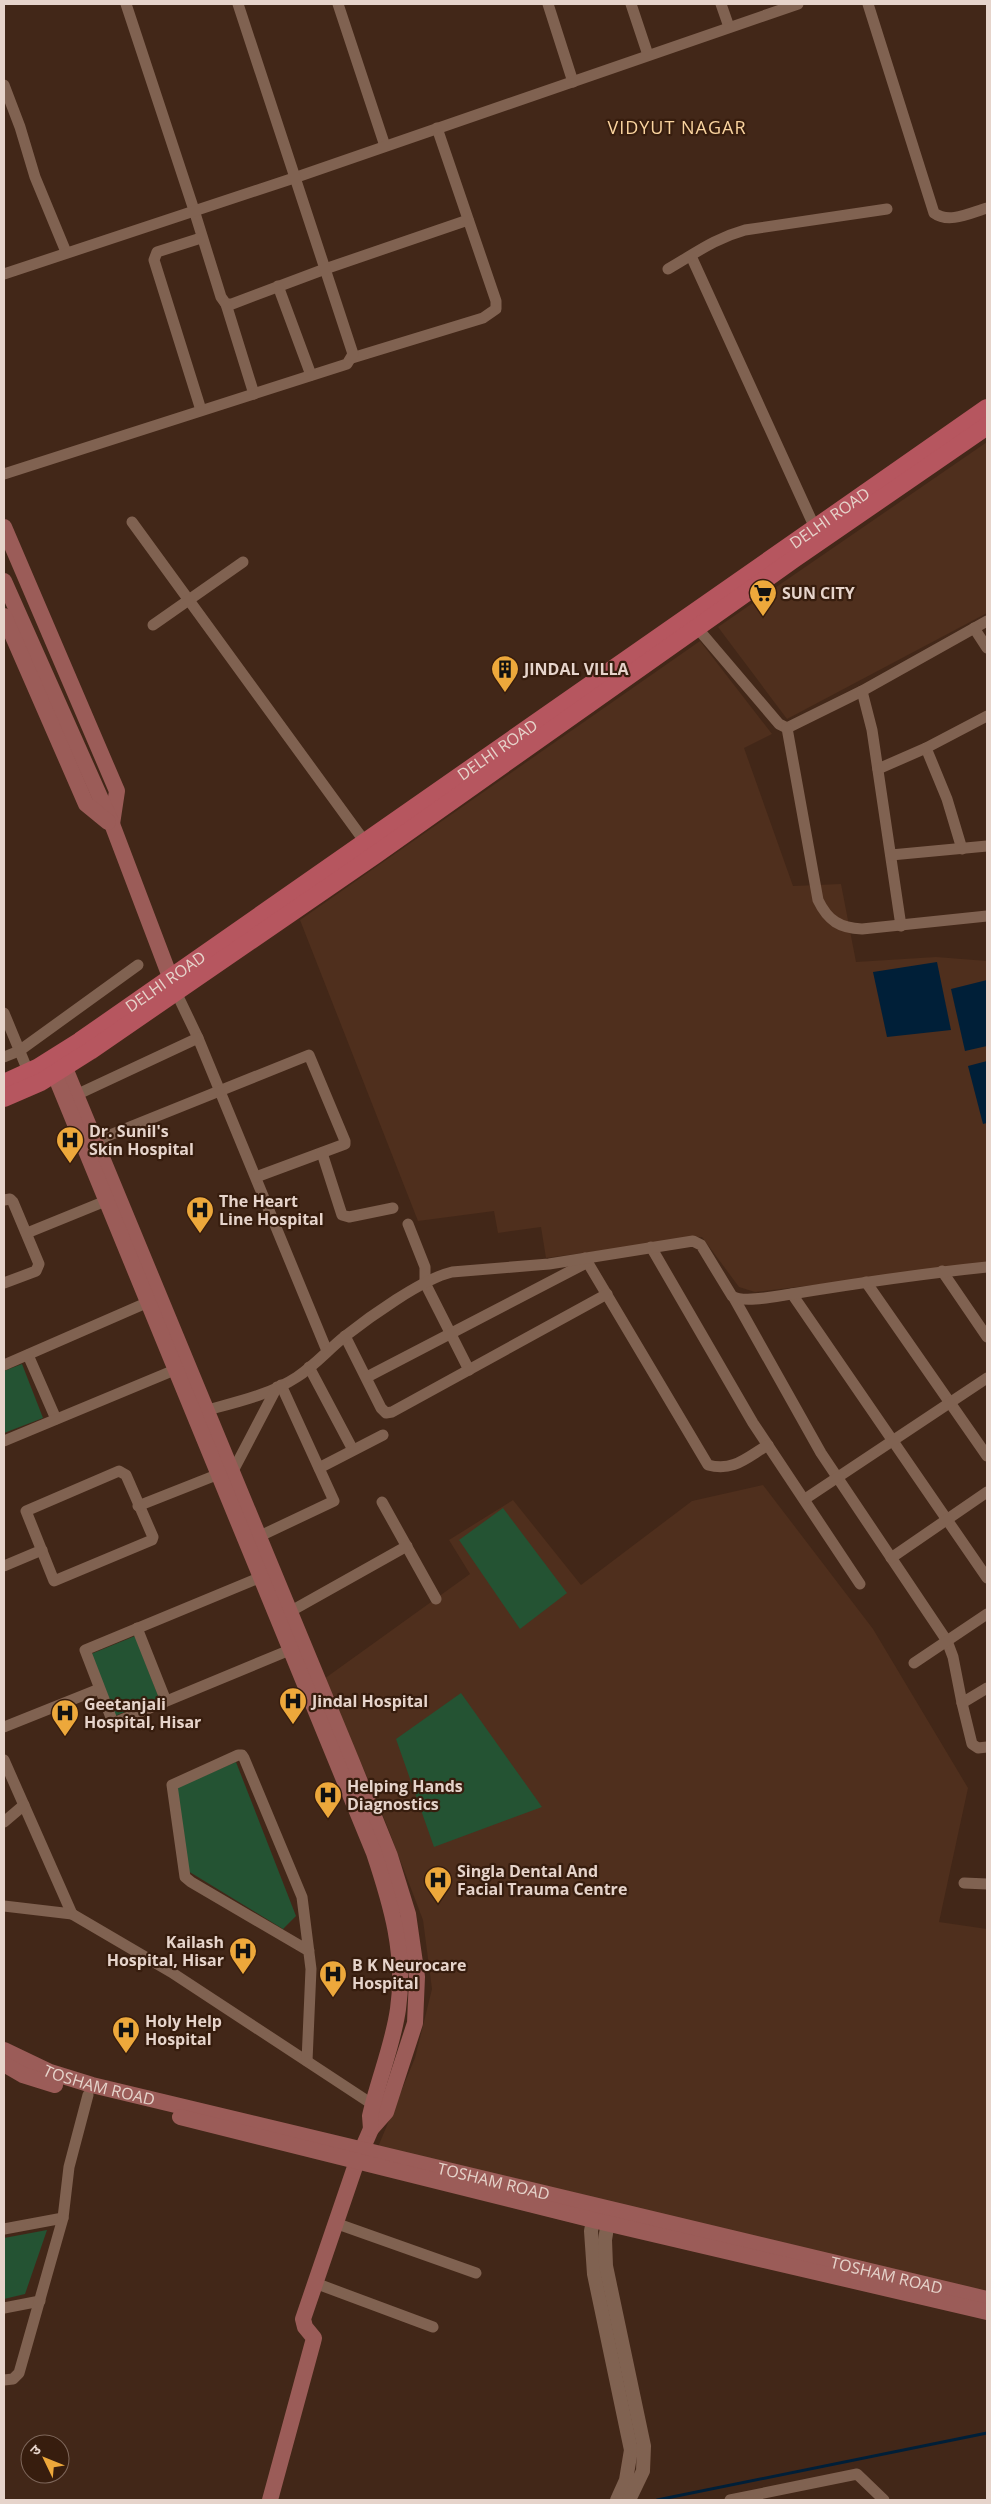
<svg xmlns="http://www.w3.org/2000/svg" width="991" height="2504" viewBox="0 0 991 2504" font-family="'Open Sans','Noto Sans Devanagari',sans-serif">
  <rect width="100%" height="100%" fill="#422718"/>
  <g fill="#4f2f1d">
    <path d="M987 442V613L787 719 718 627Z"/>
    <path d="M700 641 772 734 744 748 793 886 841 884 856 962 936 957 987 961V1264L755 1292 739 1287 702 1237 546 1258 541 1227 498 1233 494 1211 418 1221 300 920Z"/>
    <path d="M763 1485 873 1629 968 1788 939 1922 987 1929V2293L378 2147 415 2058 432 1989 423 1920 376 1797 324 1679 470 1574 449 1540 513 1500 581 1585 692 1501Z"/>
  </g>
  <g fill="#245333">
    <path d="M22 1364 43 1418 4 1433V1371Z"/>
    <path d="M503 1508 567 1593 520 1629 459 1540Z"/>
    <path d="M135 1636 159 1698 115 1716 91 1654Z"/>
    <path d="M461 1693 542 1807 434 1847 396 1739Z"/>
    <path d="M236 1762 296 1916 283 1929 188 1871 176 1788Z"/>
    <path d="M47 2230 25 2294 4 2299V2238Z"/>
  </g>
  <g fill="#001f38">
    <path d="M937 962 951 1030 887 1037 873 972Z"/>
    <path d="M987 980V1046L965 1051 951 989Z"/>
    <path d="M987 1061V1123L983 1124 968 1066Z"/>
  </g>
  <g fill="none" stroke-linecap="round" stroke-linejoin="round">
    <path stroke="#001f38" stroke-width="3" d="M657 2500 987 2433"/>
    <g stroke="#806251" stroke-width="11">
      <path d="M126 4 194 210 221 297 226 304H232L325 269 468 220"/>
      <path d="M338 4 385 146"/>
      <path d="M548 4 573 82"/>
      <path d="M631 4 648 55"/>
      <path d="M721 4 729 27"/>
      <path d="M868 4 934 213C949 224 970 213 987 208"/>
      <path d="M4 85 20 127 35 177 66 252"/>
      <path d="M201 238 157 252 154 260 201 410"/>
      <path d="M691 256 815 528"/>
      <path d="M668 269C696 253 713 239 745 230L887 209"/>
      <path d="M4 274 294 178 798 4"/>
      <path d="M278 286 311 375"/>
      <path d="M226 304 254 394"/>
      <path d="M352 358 483 318 496 309V301L437 128"/>
      <path d="M4 474 347 364 353 354 238 4"/>
      <path d="M132 522 365 842"/>
      <path d="M693 623 779 724 787 728 862 691 987 621"/>
      <path d="M153 625 243 562"/>
      <path d="M974 628 987 648"/>
      <path d="M862 691 872 730 901 926"/>
      <path d="M787 728 818 900C828 921 840 928 862 929L987 916"/>
      <path d="M926 748 947 799 962 849"/>
      <path d="M878 769 926 748 987 716"/>
      <path d="M891 855 987 846"/>
      <path d="M176 992 198 1038 327 1351"/>
      <path d="M4 1013 30 1076"/>
      <path d="M4 1057 19 1051 138 965"/>
      <path d="M76 1095 198 1038"/>
      <path d="M90 1143 309 1055 345 1141V1144L256 1177"/>
      <path d="M322 1153 342 1215 349 1217 393 1208"/>
      <path d="M4 1200 10 1199 13 1202 39 1264 36 1271 4 1283"/>
      <path d="M408 1224 425 1267V1283L469 1370"/>
      <path d="M27 1233 113 1198"/>
      <path d="M651 1247 753 1423 860 1584"/>
      <path d="M585 1258 708 1465C734 1472 747 1457 768 1445"/>
      <path d="M942 1271 987 1337"/>
      <path d="M866 1282 987 1456"/>
      <path d="M792 1294 987 1578"/>
      <path d="M734 1298 821 1453 947 1641 953 1657 962 1703 987 1688"/>
      <path d="M345 1336 381 1408 386 1413 392 1412 607 1294"/>
      <path d="M28 1355 56 1419"/>
      <path d="M4 1365 153 1300"/>
      <path d="M309 1367 353 1450"/>
      <path d="M367 1377 588 1262"/>
      <path d="M200 1412C232 1403 268 1396 297 1377 314 1366 328 1350 344 1337 368 1318 422 1279 452 1272L549 1264 693 1241 701 1245 732 1296C742 1303 773 1297 785 1295 852 1284 919 1274 987 1267"/>
      <path d="M4 1441 177 1369"/>
      <path d="M319 1468 383 1435"/>
      <path d="M119 1471 126 1475 153 1537 152 1540 54 1581 26 1511Z"/>
      <path d="M233 1471 277 1387"/>
      <path d="M805 1499 987 1378"/>
      <path d="M382 1502 436 1599"/>
      <path d="M138 1506 219 1474"/>
      <path d="M260 1536 334 1501 281 1385"/>
      <path d="M891 1558 987 1492"/>
      <path d="M4 1566 42 1550"/>
      <path d="M266 1575 85 1650 112 1720 116 1722 297 1647"/>
      <path d="M284 1615 407 1546"/>
      <path d="M137 1628 166 1701"/>
      <path d="M914 1663 987 1614"/>
      <path d="M962 1703 972 1744 978 1748 987 1747"/>
      <path d="M4 1727 99 1689"/>
      <path d="M4 1760 72 1914"/>
      <path d="M4 1822 24 1805"/>
      <path d="M964 1883 987 1884"/>
      <path d="M4 1906 72 1914 171 1972 378 2108"/>
      <path d="M307 2061 311 1969 302 1897 244 1758 242 1755H238L172 1785 185 1877 191 1882 309 1951"/>
      <path d="M335 2223 476 2273"/>
      <path d="M4 2229 63 2218"/>
      <path d="M315 2283 433 2327"/>
      <path d="M4 2308 40 2301"/>
      <path d="M4 2380 13 2379 19 2373 63 2218 69 2167 88 2095"/>
      <path d="M730 2500 857 2474 884 2500"/>
    </g>
    <g stroke="#806251" stroke-width="14">
      <path d="M595 2210 591 2231 594 2274 631 2450 626 2480 617 2500"/>
      <path d="M609 2215 605 2240 606 2266 644 2446 643 2471 629 2500"/>
    </g>
    <g stroke="#9b5c58" stroke-width="16">
      <path d="M4 527 117 791 112 824"/>
      <path d="M4 581 112 824 175 990"/>
      <path d="M4 616 86 804 108 822"/>
      <path d="M60 1056 352 1762 390 1856 408 1914 417 1977 415 2023 386 2112 371 2129 357 2161 303 2319 305 2327 314 2338 313 2342 270 2500"/>
      <path d="M50 1063 374 1853C391 1904 406 1954 398 2009 393 2045 378 2080 370 2116L371 2129"/>
      <path id="s1" d="M4 2050 50 2072 92 2085 987 2299"/>
      <path d="M4 2064 23 2075 55 2085"/>
      <path d="M180 2117 593 2220 987 2312"/>
    </g>
    <g stroke="#b6565f" stroke-width="18">
      <path id="s2" d="M4 1083 37 1068 80 1041 987 408"/>
      <path d="M4 1098 41 1082 90 1051 375 855 794 559 987 426"/>
    </g>
  </g>
  <defs>
    <g id="supermarket-pin" transform="scale(1.4375)"><path d="M0 17L-7.5 6A9.5 9.5 0 1 1 7.5 6Z" fill="#eda83b" stroke="#371d0e"/><path d="M-6-5.5h2.5l.6 2H6L4.5 2H-2.5L-4.4-4H-6ZM-1.5 3.2a1.3 1.3 0 1 0 .1 0ZM3 3.2a1.3 1.3 0 1 0 .1 0Z" fill="#111"/></g>
    <g id="building-pin" transform="scale(1.4375)"><path d="M0 17L-7.5 6A9.5 9.5 0 1 1 7.5 6Z" fill="#eda83b" stroke="#371d0e"/><path d="M-4-6H4V6H1V3H-1V6H-4ZM-2.5-4.3h1.7v1.8h-1.7ZM.8-4.3h1.7v1.8H.8ZM-2.5-1h1.7V.8h-1.7ZM.8-1h1.7V.8H.8Z" fill="#111"/></g>
    <g id="hospital-pin" transform="scale(1.4375)"><path d="M0 17L-7.5 6A9.5 9.5 0 1 1 7.5 6Z" fill="#eda83b" stroke="#371d0e"/><path d="M-5-5h3v3.5h4V-5h3V5h-3V1.5h-4V5h-3Z" fill="#111"/></g>
  </defs>
  <g fill-rule="evenodd">
    <use href="#supermarket-pin" x="763" y="593"/>
    <use href="#building-pin" x="505" y="669"/>
    <use href="#hospital-pin" x="70" y="1140"/>
    <use href="#hospital-pin" x="200" y="1210"/>
    <use href="#hospital-pin" x="293" y="1701"/>
    <use href="#hospital-pin" x="65" y="1713"/>
    <use href="#hospital-pin" x="328" y="1795"/>
    <use href="#hospital-pin" x="438" y="1880"/>
    <use href="#hospital-pin" x="243" y="1951"/>
    <use href="#hospital-pin" x="333" y="1974"/>
    <use href="#hospital-pin" x="126" y="2030"/>
  </g>
  <g text-anchor="middle" dominant-baseline="central" stroke-width="4.5" stroke-linejoin="round" paint-order="stroke">
    <g font-size="16" fill="#e6d4cb" stroke="#371d0e">
      <text stroke="none"><textPath href="#s2" startOffset="1001">DELHI ROAD</textPath></text>
      <text stroke="none"><textPath href="#s2" startOffset="596">DELHI ROAD</textPath></text>
      <text stroke="none"><textPath href="#s2" startOffset="191">DELHI ROAD</textPath></text>
      <text stroke="none"><textPath href="#s1" startOffset="102">TOSHAM ROAD</textPath></text>
      <text stroke="none"><textPath href="#s1" startOffset="508">TOSHAM ROAD</textPath></text>
      <text stroke="none"><textPath href="#s1" startOffset="912">TOSHAM ROAD</textPath></text>
    </g>
    <g font-size="16" font-weight="bold" fill="#e6d4cb" stroke="#371d0e" text-anchor="start">
      <text x="782" y="593">SUN CITY</text>
      <text x="524" y="669">JINDAL VILLA</text>
      <text x="89" y="1131">Dr. Sunil's<tspan x="89" dy="18">Skin Hospital</tspan></text>
      <text x="219" y="1201">The Heart<tspan x="219" dy="18">Line Hospital</tspan></text>
      <text x="312" y="1701">Jindal Hospital</text>
      <text x="84" y="1704">Geetanjali<tspan x="84" dy="18">Hospital, Hisar</tspan></text>
      <text x="347" y="1786">Helping Hands<tspan x="347" dy="18">Diagnostics</tspan></text>
      <text x="457" y="1871">Singla Dental And<tspan x="457" dy="18">Facial Trauma Centre</tspan></text>
      <text x="224" y="1942" text-anchor="end">Kailash<tspan x="224" dy="18">Hospital, Hisar</tspan></text>
      <text x="352" y="1965">B K Neurocare<tspan x="352" dy="18">Hospital</tspan></text>
      <text x="145" y="2021">Holy Help<tspan x="145" dy="18">Hospital</tspan></text>
    </g>
    <g font-size="18" letter-spacing="1" fill="#fad49f" stroke="#371d0e">
      <text x="677" y="127">VIDYUT NAGAR</text>
    </g>
  </g>
  <rect width="991" height="2504" fill="none" stroke="#e6d4cb" stroke-width="10"/>
  <g transform="translate(45 2459) rotate(313)"><circle r="24" fill="#371d0e" stroke="#7d665a"/>
  <path d="M0-4L9 19L0 12L-9 19Z" fill="#eda83b"/>
  <text y="-8" font-size="14" font-weight="bold" text-anchor="middle" fill="#e6d4cb">उ</text>
  </g>
</svg>
